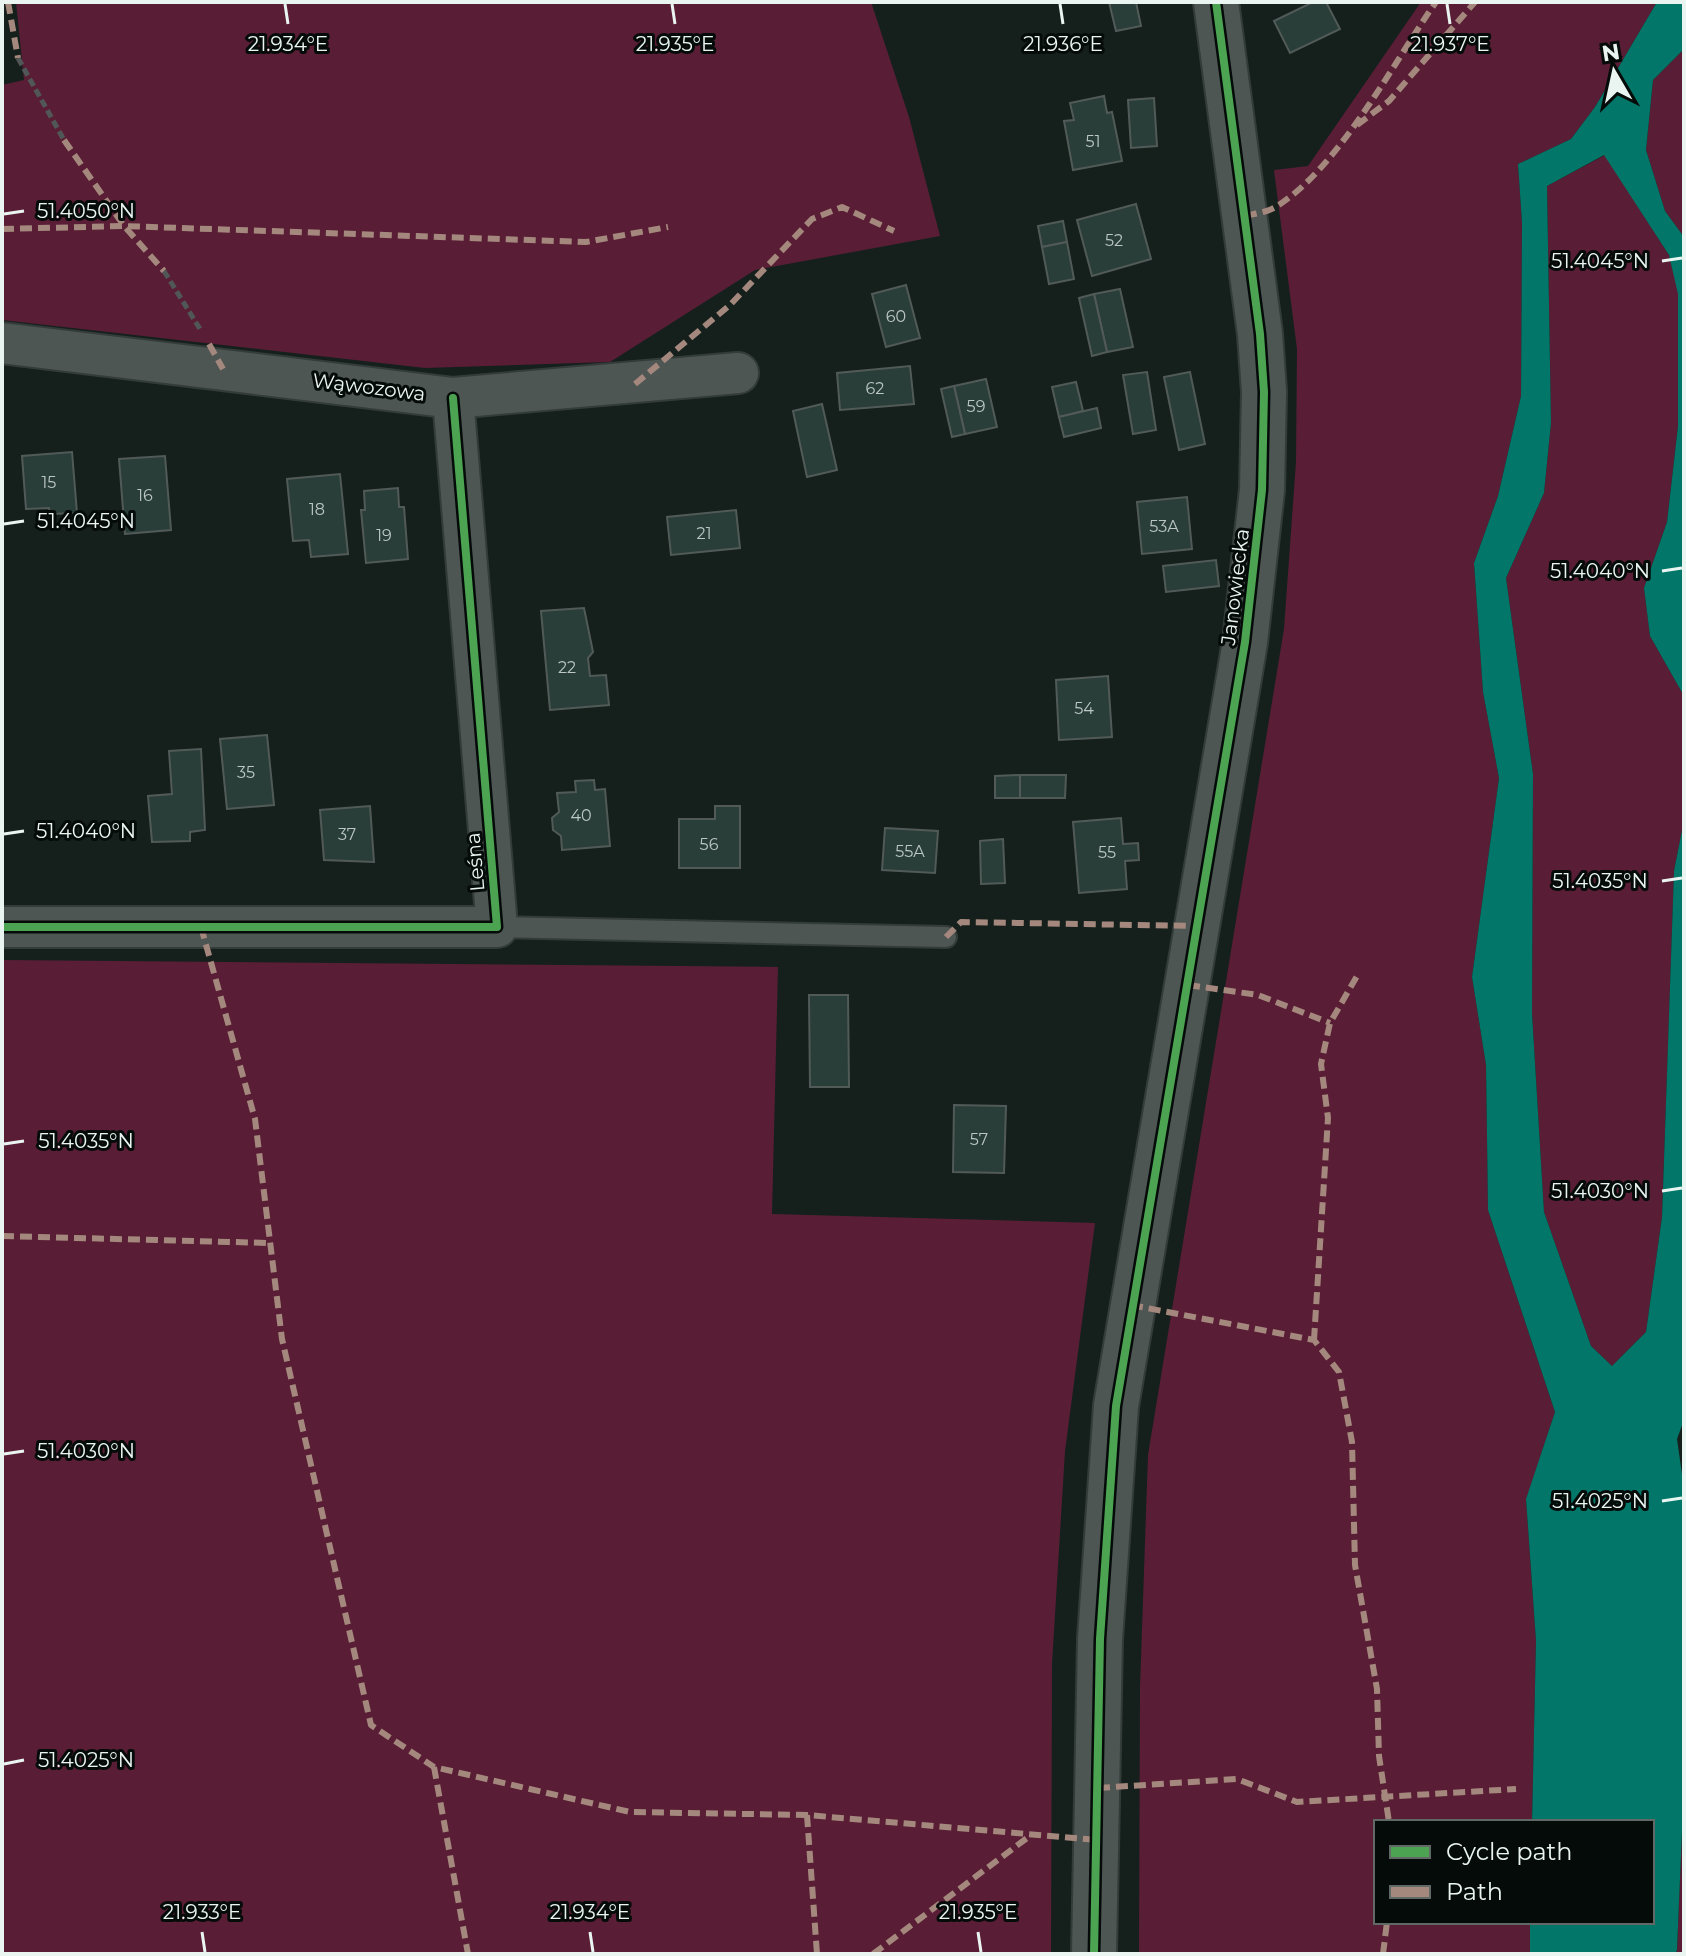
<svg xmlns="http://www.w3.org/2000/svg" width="1686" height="1956" viewBox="0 0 1686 1956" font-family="Montserrat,sans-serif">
  <rect width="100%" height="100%" fill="#15201d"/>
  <g fill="#591e35">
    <path d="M16 2H871L909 117 940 236 755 270 610 362 425 368 2 320V85L24 80Z"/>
    <path d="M1421 2H1657L1595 107 1571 139 1518 164 1522 223 1521 396 1498 496 1474 563 1483 692 1499 778 1472 977 1486 1065 1488 1210 1555 1412 1526 1500 1536 1641 1532 1822H1376V1922H1530V1954H1139L1140 1688 1148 1455 1284 629 1296 462 1297 349 1274 170 1308 166Z"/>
    <path d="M1684 49V237L1665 211 1646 150 1653 80Z"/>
    <path d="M1605 155 1669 255 1679 294 1678 426 1667 522 1644 588 1650 636 1684 696V820L1674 871 1662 1217 1646 1332 1612 1366 1591 1346 1544 1212 1532 1013 1533 774 1506 578 1544 493 1551 423 1547 186Z"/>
    <path d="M2 960 778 967 772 1214 1095 1223 1065 1451 1052 1664 1051 1954H2Z"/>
    <path d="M1684 1784V1954H1675L1677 1950Z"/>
  </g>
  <path fill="#027668" d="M1657 2H1684V49L1653 80 1646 150 1665 211 1684 237V696L1650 636 1644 588 1667 522 1678 426V294L1669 255 1604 155 1547 186 1551 423 1544 493 1506 578 1533 774 1532 1013 1544 1212 1591 1346 1612 1366 1646 1332 1662 1217 1674 871 1684 820V1420L1677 1439 1684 1488V1784L1677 1950 1675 1954H1530V1922H1652V1822H1532L1536 1641 1526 1499 1555 1412 1488 1210 1486 1065 1472 977 1499 778 1483 692 1474 563 1498 496 1521 396 1522 223 1518 164 1571 139 1595 107Z"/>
  <g fill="#293d39" stroke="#515a57" stroke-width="2">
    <path d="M1109 2H1136L1141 26 1116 31Z"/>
    <path d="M1313 2H1326L1340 29 1290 53 1274 21Z"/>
    <path d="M1104 96 1107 113 1112 112 1122 161 1073 170 1064 121 1074 120 1070 103Z"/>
    <path d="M1154 98 1157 146 1131 148 1128 100Z"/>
    <path d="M1136 204 1151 259 1092 276 1077 220Z"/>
    <path d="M1063 221 1067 242 1042 247 1038 226Z"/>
    <path d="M1067 242 1074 279 1049 284 1042 247Z"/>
    <path d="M906 285 920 338 886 347 872 294Z"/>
    <path d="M1120 289 1133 347 1107 352 1094 294Z"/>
    <path d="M1094 294 1107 352 1092 356 1079 298Z"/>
    <path d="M910 366 914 404 840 410 837 373Z"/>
    <path d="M1147 372 1156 430 1133 434 1123 375Z"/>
    <path d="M1190 372 1205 444 1179 450 1164 377Z"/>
    <path d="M986 379 997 427 965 434 954 386Z"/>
    <path d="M1076 382 1083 411 1059 417 1052 387Z"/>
    <path d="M954 386 965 434 952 437 941 389Z"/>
    <path d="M822 404 837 470 807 477 793 411Z"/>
    <path d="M1097 408 1101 428 1064 437 1059 417Z"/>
    <path d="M72 452 77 513 50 514 49 508 26 509 22 456Z"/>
    <path d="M165 456 171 530 125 534 119 459Z"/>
    <path d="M340 474 348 554 311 557 309 540 293 541 287 479Z"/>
    <path d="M398 488 399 507H404L408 559 366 563 361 510H365L364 491Z"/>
    <path d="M1187 497 1192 549 1142 554 1137 502Z"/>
    <path d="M736 510 740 548 671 555 667 517Z"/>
    <path d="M1216 560 1219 586 1166 592 1163 566Z"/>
    <path d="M584 608 593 652 588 658 590 676 606 675 609 705 550 710 541 611Z"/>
    <path d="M1108 676 1112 737 1059 740 1056 680Z"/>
    <path d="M267 735 274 805 227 809 220 739Z"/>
    <path d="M201 749 205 830 190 832V841L152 842 148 796 172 794 169 751Z"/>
    <path d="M1020 775H1066L1065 798H1020Z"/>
    <path d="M1020 775V798H995V776Z"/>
    <path d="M594 780 595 790 605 789 610 846 562 850 561 836 553 830 552 818 559 812 557 793 576 792 575 781Z"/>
    <path d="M370 806 374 862 324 860 320 810Z"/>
    <path d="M715 806H740V868H679V819H715Z"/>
    <path d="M1121 818 1123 844 1138 843 1139 860 1125 861 1127 889 1079 893 1073 822Z"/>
    <path d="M885 828 938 831 935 873 882 870Z"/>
    <path d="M1003 839 1005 883 981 884 980 841Z"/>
    <path d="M809 995H848L849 1087H810Z"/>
    <path d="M954 1105 1006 1106 1004 1173 953 1172Z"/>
  </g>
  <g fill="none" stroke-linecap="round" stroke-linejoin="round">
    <g stroke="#343c3a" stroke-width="24">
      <path id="service" d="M497 927 946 937"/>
    </g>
    <g stroke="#343c3a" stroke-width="44">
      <g id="minor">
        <path d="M2 343 453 398 738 373"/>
        <path d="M2 927H497L453 398"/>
      </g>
    </g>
    <g stroke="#343c3a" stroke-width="48">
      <path id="tertiary" d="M1094 1954 1100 1639 1116 1406 1245 642 1262 490 1264 392 1260 334 1216 2"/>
    </g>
    <g stroke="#505756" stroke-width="5" stroke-dasharray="8 4" stroke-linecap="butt">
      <path d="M18 58 64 140"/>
      <path d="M164 271 200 329"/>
    </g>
    <use href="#service" stroke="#4e5654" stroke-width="20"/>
    <use href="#minor" stroke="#4e5654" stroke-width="40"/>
    <use href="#tertiary" stroke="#4e5654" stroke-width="44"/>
    <g stroke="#a5887d" stroke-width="6" stroke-dasharray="12 6" stroke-linecap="butt">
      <path d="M8 2 18 58"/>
      <path d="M1357 125 1389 101 1475 2"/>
      <path d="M64 140 124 226 164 271"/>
      <path d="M1245 216C1254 214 1266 212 1274 208 1338 170 1393 63 1436 2"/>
      <path d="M2 229 124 226 586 242 668 227"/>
      <path d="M209 344 223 369"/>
      <path d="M635 384 730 305 812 219 842 207 894 231"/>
      <path d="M201 927 255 1119 282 1339 371 1725 434 1767 630 1812 807 1815 1097 1840"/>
      <path d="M946 937 961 922 1198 926"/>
      <path d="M1188 985 1258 995 1330 1023"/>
      <path d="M2 1236 270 1243"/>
      <path d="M1131 1305 1314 1340 1339 1372 1352 1442 1355 1565 1377 1689 1379 1756 1389 1822"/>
      <path d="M1314 1340 1328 1118 1321 1064 1330 1023 1357 976"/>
      <path d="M434 1767 468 1954"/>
      <path d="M1098 1788 1237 1779 1297 1802 1516 1789"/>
      <path d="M807 1815 817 1954"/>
      <path d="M873 1954 1031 1835"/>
      <path d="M1383 1954 1387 1922"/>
    </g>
    <g stroke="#050b09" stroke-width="13">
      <g id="cycleway">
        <path d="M2 927H497L453 398"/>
        <path d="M1094 1954 1100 1639 1116 1406 1245 642 1262 490 1264 392 1260 334 1216 2"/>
      </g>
    </g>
    <use href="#cycleway" stroke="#4ca352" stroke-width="8"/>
  </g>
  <path fill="none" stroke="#eaf5f2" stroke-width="3" d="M285 4 288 24M672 4 675 24M1060 4 1063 24M1447 4 1450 24M4 214 24 211M1662 261 1682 258M4 524 24 521M1662 571 1682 568M4 834 24 831M1662 881 1682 878M4 1144 24 1141M1662 1191 1682 1188M4 1454 24 1451M1662 1501 1682 1498M4 1764 24 1760M202 1932 205 1952M590 1932 593 1952M978 1932 981 1952"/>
  <g text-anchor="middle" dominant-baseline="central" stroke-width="6" stroke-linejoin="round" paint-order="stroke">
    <g font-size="16" fill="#bac7c4">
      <text x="1093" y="141">51</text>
      <text x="1114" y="240">52</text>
      <text x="896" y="316">60</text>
      <text x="875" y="388">62</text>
      <text x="976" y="406">59</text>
      <text x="49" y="482">15</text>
      <text x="145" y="495">16</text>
      <text x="317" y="509">18</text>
      <text x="1164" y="526">53A</text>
      <text x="704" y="533">21</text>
      <text x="384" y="535">19</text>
      <text x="567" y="667">22</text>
      <text x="1084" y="708">54</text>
      <text x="246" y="772">35</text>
      <text x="581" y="815">40</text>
      <text x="347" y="834">37</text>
      <text x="709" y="844">56</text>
      <text x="910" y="851">55A</text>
      <text x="1107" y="852">55</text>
      <text x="979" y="1139">57</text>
    </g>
    <g font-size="20" fill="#eaf5f2" stroke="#050b09">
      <text transform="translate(369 387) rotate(7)">Wąwozowa</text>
      <text transform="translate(1235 587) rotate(-83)">Janowiecka</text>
      <text transform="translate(475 862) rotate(-95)">Leśna</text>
    </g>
  </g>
  <g font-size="20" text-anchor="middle" fill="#eaf5f2" stroke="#050b09" stroke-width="6" stroke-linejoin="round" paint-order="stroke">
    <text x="288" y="51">21.934°E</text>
    <text x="675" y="51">21.935°E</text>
    <text x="1063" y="51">21.936°E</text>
    <text x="1450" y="51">21.937°E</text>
    <text x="86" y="218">51.4050°N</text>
    <text x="1600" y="268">51.4045°N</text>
    <text x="86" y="528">51.4045°N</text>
    <text x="1600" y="578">51.4040°N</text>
    <text x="86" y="838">51.4040°N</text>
    <text x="1600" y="888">51.4035°N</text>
    <text x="86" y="1148">51.4035°N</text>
    <text x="1600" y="1198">51.4030°N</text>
    <text x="86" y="1458">51.4030°N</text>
    <text x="1600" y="1508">51.4025°N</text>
    <text x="86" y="1767">51.4025°N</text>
    <text x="202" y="1919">21.933°E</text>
    <text x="590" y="1919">21.934°E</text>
    <text x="978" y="1919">21.935°E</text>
  </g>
  <rect width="1686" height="1956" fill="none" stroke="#eaf5f2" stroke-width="8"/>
  <rect x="1374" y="1820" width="280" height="104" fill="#050b09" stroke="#616966" stroke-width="2"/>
  <rect x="1390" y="1846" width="40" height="12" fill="#4ca352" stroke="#616966" stroke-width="2"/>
  <text x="1446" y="1860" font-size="24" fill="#eaf5f2">Cycle path</text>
  <rect x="1390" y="1886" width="40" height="12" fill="#a5887d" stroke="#616966" stroke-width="2"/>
  <text x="1446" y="1900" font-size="24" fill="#eaf5f2">Path</text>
  <g transform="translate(1614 72) rotate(351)" stroke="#050b09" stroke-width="6" paint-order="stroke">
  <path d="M0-6L14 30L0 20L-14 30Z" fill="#eaf5f2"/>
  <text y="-12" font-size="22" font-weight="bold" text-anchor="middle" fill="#eaf5f2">N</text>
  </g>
</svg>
